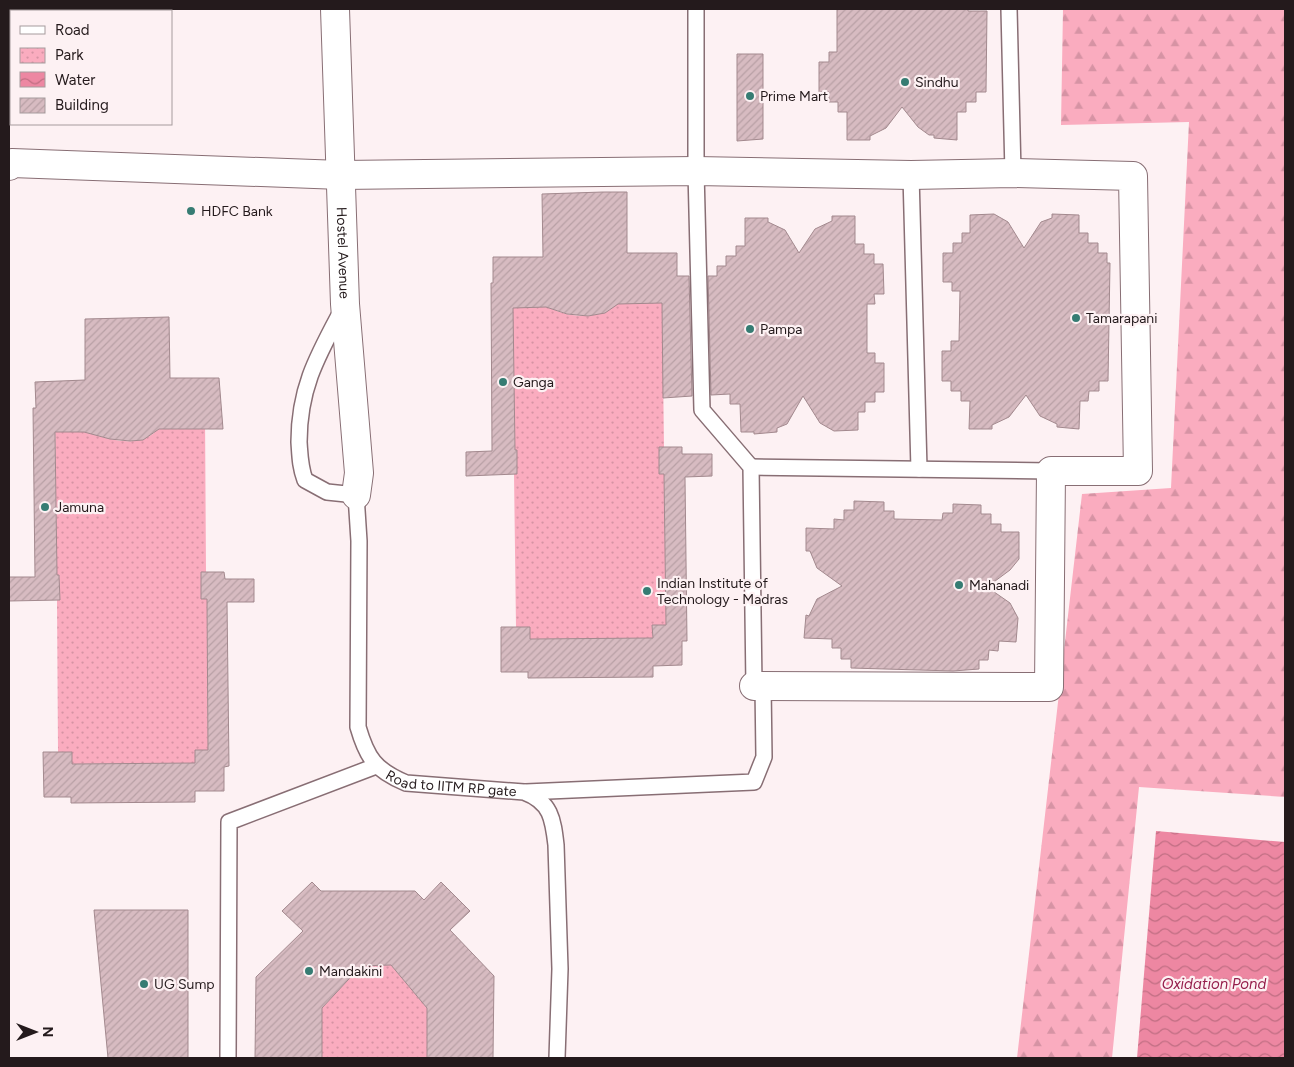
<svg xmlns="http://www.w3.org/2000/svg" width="1294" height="1067" viewBox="0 0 1294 1067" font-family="Figtree,sans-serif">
  <defs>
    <pattern id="forest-firs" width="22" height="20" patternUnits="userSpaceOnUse" patternTransform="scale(1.25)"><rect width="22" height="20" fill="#faacbf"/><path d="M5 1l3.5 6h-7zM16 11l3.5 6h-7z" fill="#d693a4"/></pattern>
    <pattern id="park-dots" width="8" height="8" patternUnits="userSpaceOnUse" patternTransform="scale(1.25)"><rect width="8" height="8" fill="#faacbf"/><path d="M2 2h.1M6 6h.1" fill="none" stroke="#d693a4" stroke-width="1.8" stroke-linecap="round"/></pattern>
    <pattern id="water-waves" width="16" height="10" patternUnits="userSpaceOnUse" patternTransform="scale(1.25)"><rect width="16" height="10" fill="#ed87a2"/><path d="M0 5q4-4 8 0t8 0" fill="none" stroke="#c06e83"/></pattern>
    <pattern id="building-hatch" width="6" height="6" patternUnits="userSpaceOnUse" patternTransform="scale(1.25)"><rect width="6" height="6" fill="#d7bbc1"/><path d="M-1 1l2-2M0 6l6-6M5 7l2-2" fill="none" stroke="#b8a0a5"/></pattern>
  </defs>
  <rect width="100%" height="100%" fill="#fdf1f3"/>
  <path fill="url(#forest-firs)" d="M1063 9H1285V797L1139 787 1112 1058H1017L1082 494 1171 488 1189 122 1061 125Z"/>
  <g fill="url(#park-dots)">
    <path d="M512 288 556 306 557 311C575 318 596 318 612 308V304L662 288 664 447 659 448V473L664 474 666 625H652L653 638 530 639V627H516L514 474H517V450H515Z"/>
    <path d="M205 413 206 572 201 573V599H207L208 750H195V763L72 764V752H58L57 600 60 595 59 575H57L55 414 99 432V436C117 442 139 445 154 433L155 429H171Z"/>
    <path d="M391 965 427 1008V1058H322V1008L361 966Z"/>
  </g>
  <path fill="url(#water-waves)" d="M1156 831 1285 842V1058H1137Z"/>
  <g fill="url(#building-hatch)" stroke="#a3898e">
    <path d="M837 9H968V11H987L986 92H976V102H966V112H957V140L934 138V135H929L918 127 902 107 886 128 870 136V140H847V112H838V102H829V92H819V62H829V52H837Z"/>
    <path d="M737 54H763V139L737 141Z"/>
    <path d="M603 192H627V253H677V276H689L692 396 663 398 662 303 618 304 605 313 588 316 567 314 546 307 513 308 515 450H517V474L466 476V452L492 451 491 283H493V257H543L542 194Z"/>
    <path d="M994 214 1008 222 1024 248 1041 222 1052 218V214L1079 215V233H1088V243H1098V253H1107V263H1110L1108 381H1099V391H1089L1088 401H1080L1079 429 1057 427V424L1040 416 1026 395 1009 417 992 425V429H969L970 401H961V391H951V381H942V351H951V341H959L960 291H952V282H943V253H953V243H962V233H970V215Z"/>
    <path d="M832 216H855V244H864V254H874V264H883L884 294H874L875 304H867V353H875V363H884V392H875V402H865V412H858V430L834 431 820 423 803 396 787 424 777 428V432L754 434V432H741L740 404H730V394L711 395 708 276H717V266H726V256H736V246H745V218H768V222L785 230 799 253 815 229 832 221Z"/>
    <path d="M169 317 170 378H219L223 429H159L143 440 130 441 110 439 84 432H55L57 575H59L60 600 9 601V577H35L33 408H36L35 382 85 380V319Z"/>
    <path d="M659 447H682V454H712V476L685 477 687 641H682V665L653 666V677L528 678V672H501V627H530V639L653 638 652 625H666L664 474H659Z"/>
    <path d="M854 501 884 502V511H894V519L942 520 943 513H953V504L981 505V514H991V524H1001V532H1019V559L1010 570 987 587 1010 603 1018 618 1016 642 999 641 998 651 989 650 988 660H979V669L953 671 851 668V659H841V648H832V639L804 638 806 615 809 616 817 599 842 586 817 568 810 551H806V528L834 529V519L844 520V510H854Z"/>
    <path d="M201 572H224L225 579H254V602H227L229 766 224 767V791H195V802L71 803V797H44L43 752H72V764L195 763V750H208L207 599H201Z"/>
    <path d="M312 882 321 891H415L424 900 441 882 470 911 450 930 494 976 493 1058H427V1008L391 965 361 966 322 1008V1058H255L256 977 303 931 282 911Z"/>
    <path d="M94 910H188V1058H108Z"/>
  </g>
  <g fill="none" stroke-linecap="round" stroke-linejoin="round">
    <g stroke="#886e74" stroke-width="18">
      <g id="lane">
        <path d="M696 9V171L702 410 751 467 754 686"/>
        <path d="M1009 9 1013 173"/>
        <path d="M911 175 919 469"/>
        <path id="s1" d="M343 308C318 355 299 387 299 442 300 456 300 467 305 480L327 492 356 495 359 541 358 727C367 758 375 770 406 783L524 792C551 802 553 819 556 845L560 969 557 1058"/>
        <path d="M751 467 1051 471"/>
        <path d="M526 792 754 782 764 757 763 686"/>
        <path d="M228 1058 229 822 376 766"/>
      </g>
    </g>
    <g stroke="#886e74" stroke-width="30">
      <g id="street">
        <path id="s2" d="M335 9 345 304 359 473 356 495"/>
        <path d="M9 166 12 163 341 175 696 171 911 175 1013 173 1133 176 1138 471H1051L1049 687 754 686"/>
      </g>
    </g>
    <use href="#lane" stroke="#fff" stroke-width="15"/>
    <use href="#street" stroke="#fff" stroke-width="28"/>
  </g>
  <g fill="#367c73" stroke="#fdf1f3" stroke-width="2">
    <circle cx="905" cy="82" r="5"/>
    <circle cx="750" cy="96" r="5"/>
    <circle cx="191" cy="211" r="5"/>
    <circle cx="1076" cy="318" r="5"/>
    <circle cx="750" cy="329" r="5"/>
    <circle cx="503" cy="382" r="5"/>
    <circle cx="45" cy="507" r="5"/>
    <circle cx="959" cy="585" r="5"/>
    <circle cx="647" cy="591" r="5"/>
    <circle cx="309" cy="971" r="5"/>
    <circle cx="144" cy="984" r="5"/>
  </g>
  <g text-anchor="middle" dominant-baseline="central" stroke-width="4.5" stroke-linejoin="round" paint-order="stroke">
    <g font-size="14" fill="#241a1c" stroke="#fdf1f3" text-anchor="start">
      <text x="915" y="82">Sindhu</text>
      <text x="760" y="96">Prime Mart</text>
      <text x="201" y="211">HDFC Bank</text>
      <text x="1086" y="318">Tamarapani</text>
      <text x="760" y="329">Pampa</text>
      <text x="513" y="382">Ganga</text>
      <text x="55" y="507">Jamuna</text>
      <text x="657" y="583">Indian Institute of<tspan x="657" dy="16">Technology - Madras</tspan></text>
      <text x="969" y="585">Mahanadi</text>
      <text x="319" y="971">Mandakini</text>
      <text x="154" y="984">UG Sump</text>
    </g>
    <g font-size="14" fill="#241a1c" stroke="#fdf1f3">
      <text stroke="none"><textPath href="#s2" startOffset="244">Hostel Avenue</textPath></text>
      <text stroke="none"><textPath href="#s1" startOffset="590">Road to IITM RP gate</textPath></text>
    </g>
    <g font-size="15" font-style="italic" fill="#951d4b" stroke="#fdf1f3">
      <text x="1214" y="984">Oxidation Pond</text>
    </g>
  </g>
  <rect width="1294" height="1067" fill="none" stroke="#241a1c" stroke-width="20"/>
  <rect x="10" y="10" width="162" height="115" fill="#fdf1f3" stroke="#a69b9d"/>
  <rect x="20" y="26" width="25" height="8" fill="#ffffff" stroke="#a69b9d"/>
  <text x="55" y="35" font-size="15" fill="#241a1c">Road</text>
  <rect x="20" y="48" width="25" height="15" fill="url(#park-dots)" stroke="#a69b9d"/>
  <text x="55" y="60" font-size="15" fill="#241a1c">Park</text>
  <rect x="20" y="72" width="25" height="15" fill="url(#water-waves)" stroke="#a69b9d"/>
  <text x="55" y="85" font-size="15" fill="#241a1c">Water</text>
  <rect x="20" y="98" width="25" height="15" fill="url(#building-hatch)" stroke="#a69b9d"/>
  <text x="55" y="110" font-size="15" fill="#241a1c">Building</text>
  <g transform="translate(35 1032) rotate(90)" stroke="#fdf1f3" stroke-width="4" paint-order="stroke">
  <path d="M0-4L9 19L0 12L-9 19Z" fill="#241a1c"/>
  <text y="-8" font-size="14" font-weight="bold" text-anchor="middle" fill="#241a1c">N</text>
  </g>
</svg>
